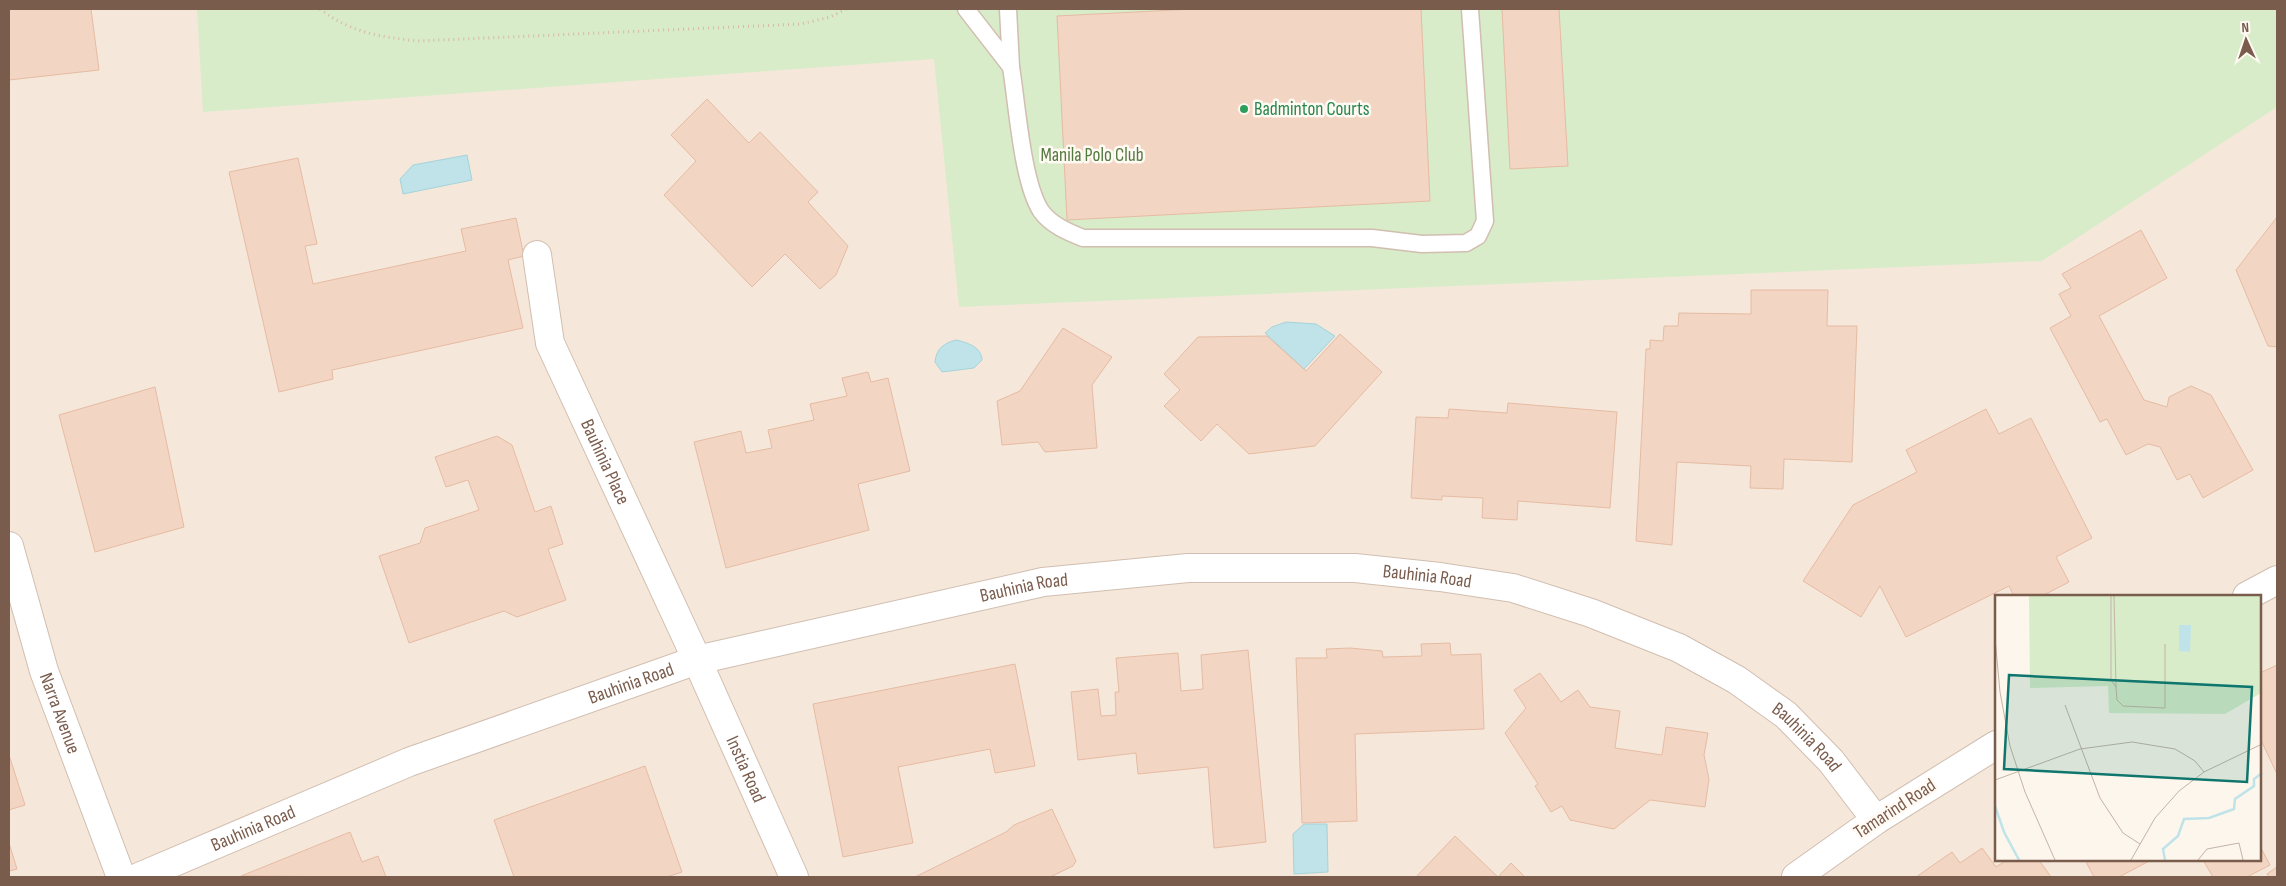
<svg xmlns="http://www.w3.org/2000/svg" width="2286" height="886" viewBox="0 0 2286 886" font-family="'Sofia Sans Condensed',sans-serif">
  <rect width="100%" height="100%" fill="#fdf6ec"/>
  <path fill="#f5e8da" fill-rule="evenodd" d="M9 9H2277V877H9ZM1996 596H2260V860H1996Z"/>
  <path fill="#d8ecc9" d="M197 9H2277V107L2042 261 959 307 934 59 203 112Z"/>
  <g fill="#bfe3e8" stroke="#a5d3da">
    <path d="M467 155 472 180 403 194 400 179 413 165Z"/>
    <path d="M1286 322 1316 324 1335 336 1304 369 1265 333 1272 327Z"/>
    <path d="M956 340C966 342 982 347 982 360L974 368 942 372 935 362C936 349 944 343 956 340Z"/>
    <path d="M1304 824H1327L1328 872 1294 874 1293 834Z"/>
  </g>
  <g fill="#f3d5c3" stroke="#e6bba3">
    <path d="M9 9H91L99 70 9 80Z"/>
    <path d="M1194 9H1421L1430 201 1067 220 1057 16Z"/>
    <path d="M1502 9H1559L1568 166 1510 169Z"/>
    <path d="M707 99 749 143 760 132 818 192 808 202 848 246 836 275 820 289 785 254 752 287 664 195 696 161 671 135Z"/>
    <path d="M298 158 317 244 305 246 313 284 466 251 461 229 516 218 524 256 508 260 523 328 332 370 333 379 279 392 229 172Z"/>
    <path d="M2277 217V347L2268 346 2236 270Z"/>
    <path d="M2141 230 2167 278 2099 316 2144 400 2167 407 2169 397 2191 386 2211 395 2253 470 2203 498 2190 474 2177 480 2160 447 2148 444 2126 455 2107 419 2100 422 2050 328 2071 316 2059 294 2071 288 2062 274Z"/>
    <path d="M1751 290H1828L1827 326H1857L1852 462 1784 459 1783 489 1750 488 1751 466 1677 462 1672 545 1636 541 1646 349H1650V340L1663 341 1664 326H1678L1679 313 1751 314Z"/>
    <path d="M1063 328 1112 357 1092 385 1097 448 1045 452 1038 442 1002 445 997 401 1020 391Z"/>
    <path d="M1340 334 1382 372 1315 446 1249 454 1217 424 1201 441 1164 406 1180 390 1164 374 1198 337 1267 336 1306 371Z"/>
    <path d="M868 372 871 382 888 378 910 471 858 484 869 530 726 568 694 442 741 431 746 453 772 448 768 430 814 420 810 404 847 396 842 378Z"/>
    <path d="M155 387 184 527 95 552 59 415Z"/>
    <path d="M1508 403 1617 412 1610 508 1518 501 1517 520 1482 518 1483 498 1442 496V500L1411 498 1416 417 1448 418 1449 409 1507 413Z"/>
    <path d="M1986 409 1999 434 2031 418 2092 538 2056 557 2069 582 2042 596H2014L2009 586 1906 637 1880 586 1861 617 1803 581 1853 505 1917 472 1906 450Z"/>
    <path d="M497 436 512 445 535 512 551 506 563 544 548 549 566 600 517 617 504 611 409 643 379 556 420 543 425 528 479 510 468 480 446 487 435 457Z"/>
    <path d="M1450 643 1451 655 1481 654 1484 729 1355 734 1357 821 1302 823 1296 658H1327L1326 649 1350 648 1382 651 1383 657 1422 656 1421 644Z"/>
    <path d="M1248 650 1266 842 1214 848 1208 767 1138 774 1136 753 1078 760 1071 692 1098 689 1101 716 1116 715 1115 692H1119L1116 658 1178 653 1181 691 1203 689 1201 655Z"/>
    <path d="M1015 664 1035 766 995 773 990 749 898 767 913 843 843 857 813 704Z"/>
    <path d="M2277 665V774L2260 738V673Z"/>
    <path d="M1540 673 1561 702 1578 690 1590 707 1620 711 1615 748 1662 755 1666 727 1708 733 1704 755 1709 779 1705 807 1650 800 1614 829 1570 820 1562 806 1551 812 1535 786 1538 784 1505 733 1526 708 1514 690Z"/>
    <path d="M9 755 25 805 9 810Z"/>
    <path d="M645 766 682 872 667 877H514L494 820Z"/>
    <path d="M1052 809 1076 861 1073 866 1050 877H915L1006 832 1014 825Z"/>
    <path d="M350 832 362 862 378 856 386 877 241 876Z"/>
    <path d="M1455 836 1498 877 1511 863 1525 877H1416Z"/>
    <path d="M9 843 17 869 9 871Z"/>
    <path d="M2260 846 2270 865 2247 877H2213L2203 860H2260Z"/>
    <path d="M1982 848 1996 867 2007 860H2039L2051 877H1916L1952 852 1960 863Z"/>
    <path d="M2085 860H2151L2119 877H2094Z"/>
    <path d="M2277 867V877H2269L2267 874Z"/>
  </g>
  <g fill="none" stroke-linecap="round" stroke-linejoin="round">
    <g stroke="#d1beb0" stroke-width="19">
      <g id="service">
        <path d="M966 9 1011 67 1008 9"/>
        <path d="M1011 67C1017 103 1022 182 1041 211 1051 225 1068 232 1083 238H1372L1422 244 1466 243 1478 236 1485 221 1470 9"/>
      </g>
    </g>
    <g stroke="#d1beb0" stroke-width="30">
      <g id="minor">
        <path id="s1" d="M537 255 550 343 697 660 794 877"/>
        <path d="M1796 877 1876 820"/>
      </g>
    </g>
    <g stroke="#d1beb0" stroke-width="30">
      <g id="tertiary">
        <path id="s2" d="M9 546 44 671 121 877"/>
        <path d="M2247 596 2277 580"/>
        <path id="s3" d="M139 877 409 762 697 660 1043 582 1188 568H1355L1440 577 1513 588 1591 613 1679 648 1737 680 1786 715 1831 761 1876 820 1996 745"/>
      </g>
    </g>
    <path stroke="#d9b8a5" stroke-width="3" stroke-dasharray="1 4" stroke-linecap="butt" d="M320 9C351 33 381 37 418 41L801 24 830 17 846 9"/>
    <use href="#service" stroke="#fff" stroke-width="16"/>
    <use href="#minor" stroke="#fff" stroke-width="28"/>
    <use href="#tertiary" stroke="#fff" stroke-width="28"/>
  </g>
  <circle fill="#2e9e5b" stroke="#fffaf3" stroke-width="2" cx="1244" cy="109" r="5"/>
  <g text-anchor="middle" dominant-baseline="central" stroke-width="5" stroke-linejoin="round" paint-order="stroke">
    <g font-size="19" fill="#27864d" stroke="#fffaf3" text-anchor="start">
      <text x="1254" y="109">Badminton Courts</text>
    </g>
    <g font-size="19" fill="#537a41" stroke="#fffaf3">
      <text x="1092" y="155">Manila Polo Club</text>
    </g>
    <g font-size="19" fill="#7a5c4d" stroke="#fffaf3">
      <text stroke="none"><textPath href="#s1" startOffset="220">Bauhinia Place</textPath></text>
      <text stroke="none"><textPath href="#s3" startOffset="1339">Bauhinia Road</textPath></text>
      <text stroke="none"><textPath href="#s3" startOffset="934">Bauhinia Road</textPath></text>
      <text stroke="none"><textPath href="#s3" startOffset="529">Bauhinia Road</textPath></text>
      <text stroke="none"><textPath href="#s2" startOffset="175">Narra Avenue</textPath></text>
      <text stroke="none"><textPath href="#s3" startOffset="1759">Bauhinia Road</textPath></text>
      <text stroke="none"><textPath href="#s1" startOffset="558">Instia Road</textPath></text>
      <text transform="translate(1895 809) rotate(-33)">Tamarind Road</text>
      <text stroke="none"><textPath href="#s3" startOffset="124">Bauhinia Road</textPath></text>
    </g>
  </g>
  <g transform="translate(1995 595)">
    <rect width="266" height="266" fill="#fdf6ec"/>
    <path d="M34 1H266V98L230 119 114 118 113 91 35 93Z" fill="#d8ecc9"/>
    <path d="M184 30H196L195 57 184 56Z" fill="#bfe3e8"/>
    <path fill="none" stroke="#bfe3e8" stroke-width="2.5" d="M0 211 9 237 24 265M170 265 168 254 183 241 189 224 214 223 239 214 240 204 259 191V184L267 178"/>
    <path fill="none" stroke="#c5b3a7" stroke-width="1" d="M116 1V85L121 92 119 1M0 43 5 97 15 151 30 197 60 265M121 92 122 105 128 111 170 113V49M70 110 105 203 128 238 145 249M0 185 85 154 137 147 180 154 200 166 209 177M136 265 160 223 184 196 209 177 267 149M203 265 212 254 244 248 248 265"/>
    <path fill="#0f766e" fill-opacity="0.15" stroke="#0f766e" stroke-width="2.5" d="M14 80 257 92 252 187 9 174Z"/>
    <rect width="266" height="266" fill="none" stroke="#7a5c4d" stroke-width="2.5"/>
  </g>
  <rect width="2286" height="886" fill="none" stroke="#7a5c4d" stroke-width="20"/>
  <g transform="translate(2246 40) rotate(357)" stroke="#fffaf3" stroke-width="4" paint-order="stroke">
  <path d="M0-4L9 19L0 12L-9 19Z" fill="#7a5c4d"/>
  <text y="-8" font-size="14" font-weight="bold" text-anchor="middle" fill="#7a5c4d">N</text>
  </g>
</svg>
